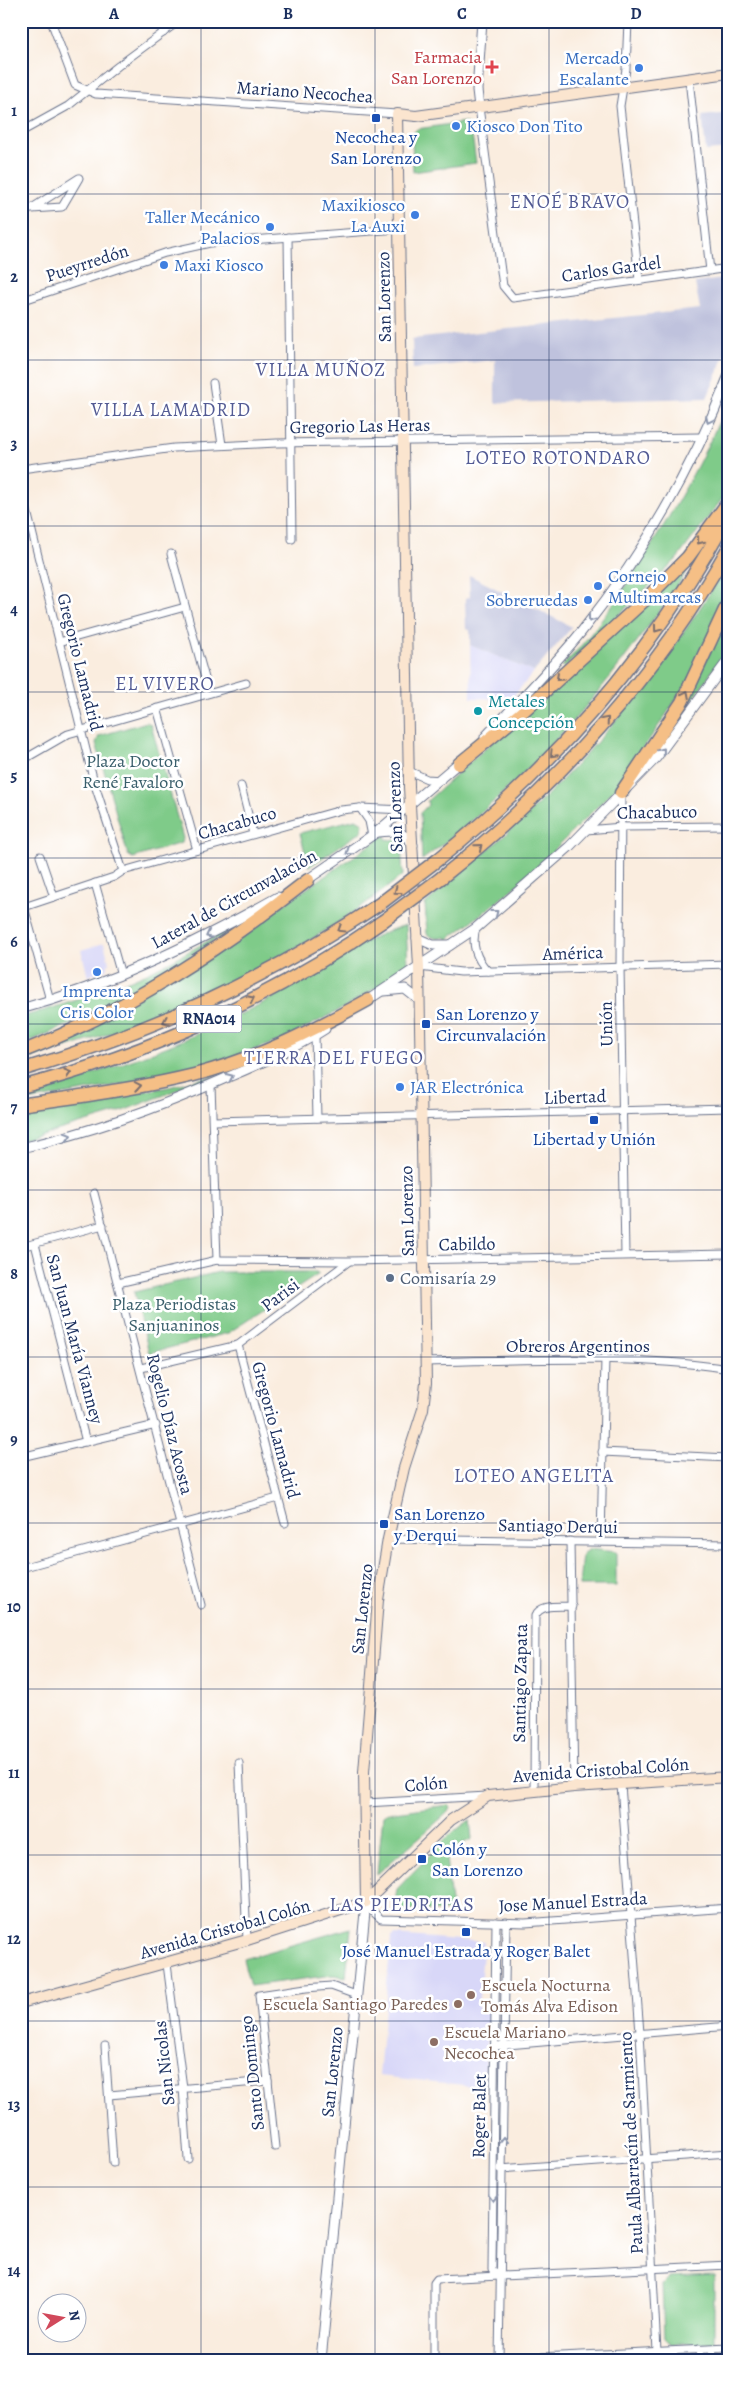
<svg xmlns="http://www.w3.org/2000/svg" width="750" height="2381" viewBox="0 0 750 2381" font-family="Alegreya,serif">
  <rect width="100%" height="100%" fill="#fff"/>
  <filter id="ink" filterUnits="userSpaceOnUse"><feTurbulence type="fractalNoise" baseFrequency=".02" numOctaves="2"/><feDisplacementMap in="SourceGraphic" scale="10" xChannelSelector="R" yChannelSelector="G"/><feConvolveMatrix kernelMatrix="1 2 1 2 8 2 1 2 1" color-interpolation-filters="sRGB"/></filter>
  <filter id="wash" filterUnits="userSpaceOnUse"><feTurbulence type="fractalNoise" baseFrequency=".0096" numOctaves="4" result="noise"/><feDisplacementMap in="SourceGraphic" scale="20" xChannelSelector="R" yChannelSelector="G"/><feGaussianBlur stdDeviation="1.12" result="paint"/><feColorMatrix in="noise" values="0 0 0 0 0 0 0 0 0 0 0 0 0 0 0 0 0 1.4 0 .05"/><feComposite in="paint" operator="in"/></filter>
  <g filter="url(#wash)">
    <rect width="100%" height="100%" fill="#faeddf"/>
    <g fill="#d8d7f8">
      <path d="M470 645 534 672 511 699 471 698Z"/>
      <path d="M104 943 109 963 106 970 88 976 81 950Z"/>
      <path d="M395 1935 484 1942 478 2008 489 2009 483 2087 379 2076 391 1938Z"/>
    </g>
    <g fill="#bfc2dd">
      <path d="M729 113V149L706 151 702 116Z"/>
      <path d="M729 278V346L707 398 495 403V360L413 369 412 339 700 309 695 283Z"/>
      <path d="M469 575 572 627 534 672 470 645V630L466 629 465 598 470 597Z"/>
    </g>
    <g fill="#7fcb89" stroke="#4d7d74">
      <path d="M465 122 471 127 476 163 413 172 412 134 417 129Z"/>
      <path d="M729 399V489L725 495 676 560 564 668 562 666C593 636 617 599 640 563 674 511 705 456 729 399Z"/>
      <path d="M691 562C679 587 660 610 644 632 582 718 508 797 422 860L420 813 428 805 427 801Z"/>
      <path d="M729 562V593L693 675 617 787 530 874 492 906 447 940 446 937C439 939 433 939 427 934L425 904C458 874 493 847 525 817 604 741 673 656 729 562Z"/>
      <path d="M729 613V647L676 723H675Z"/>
      <path d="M147 722 151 725 183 838 181 843 133 858 128 855 96 743 99 736Z"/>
      <path d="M356 819 363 823 362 831 309 867 300 833Z"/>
      <path d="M385 835 386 839 396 840 401 845 403 875C293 964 157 1024 21 1061V1055L246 930Z"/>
      <path d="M268 906 132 993 75 1022 21 1045V1017C64 1005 107 991 147 973 189 953 228 929 268 906Z"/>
      <path d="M406 925 408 964 395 972V976L340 1010 282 1040 187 1073 21 1102V1095C110 1071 195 1039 276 996 318 973 361 938 406 925Z"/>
      <path d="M219 1074 120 1112 21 1141V1112L169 1087Z"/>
      <path d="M219 1272H316L319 1274 228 1333 149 1353 134 1292Z"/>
      <path d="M589 1549 616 1552V1586H579L582 1554Z"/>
      <path d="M449 1805 451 1809 445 1815 377 1874 383 1815 386 1813Z"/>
      <path d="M470 1820 472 1839 451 1849 446 1858 452 1911 394 1909 397 1889 448 1836Z"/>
      <path d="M351 1928 346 1977 333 1975 250 1986 243 1959Z"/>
      <path d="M714 2276V2343L670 2344 664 2338 662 2285 669 2278Z"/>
    </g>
  </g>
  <g filter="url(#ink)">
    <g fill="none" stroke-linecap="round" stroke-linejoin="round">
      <g stroke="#69728b" stroke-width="9">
        <g id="minor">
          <path d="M51 21 75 85 96 94 397 114"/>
          <path d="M159 21 163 33"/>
          <path d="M628 21 626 69 620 106 639 280"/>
          <path d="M689 79 710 271"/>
          <path d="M479 107 503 286 513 298 729 268"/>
          <path d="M21 132 68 106 118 66 179 21"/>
          <path d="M21 215 79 178 62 207 32 209"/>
          <path d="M288 237 292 539"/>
          <path d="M21 301 165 253 210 243 399 229"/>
          <path d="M213 383 222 445"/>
          <path d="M21 469 174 448 277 443 701 437"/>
          <path d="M21 487 94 782 123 871"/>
          <path d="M171 554 209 693"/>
          <path d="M59 642 185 607"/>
          <path d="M157 708 197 850"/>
          <path d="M21 761 68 734 246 683"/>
          <path d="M409 771 427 779 441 780"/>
          <path d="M241 786 253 834"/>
          <path d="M621 793 620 966 625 1255"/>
          <path d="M360 808 369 821 372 836"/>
          <path d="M586 830 622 827 729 826"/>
          <path d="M40 856 54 897"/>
          <path d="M95 883 121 975"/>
          <path d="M24 907 50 1000"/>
          <path d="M21 908 114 877 123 871 341 810 360 808 405 810"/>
          <path d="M476 928C471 945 476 959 488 971"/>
          <path d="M419 967 461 972 729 964"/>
          <path d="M315 1035 317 1118"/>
          <path d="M211 1085 217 1260"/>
          <path d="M213 1121 729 1108"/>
          <path d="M94 1193 201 1605"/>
          <path d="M35 1244 86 1442"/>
          <path d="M21 1247 103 1225"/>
          <path d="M118 1283 217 1260 348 1261 729 1254"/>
          <path d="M238 1345 285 1523"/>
          <path d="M426 1362C527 1360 628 1354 729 1369"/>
          <path d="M141 1368 238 1345 348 1262"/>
          <path d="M602 1452 729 1458"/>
          <path d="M21 1457 156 1425"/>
          <path d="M388 1539 729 1544"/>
          <path d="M570 1541 574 1787"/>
          <path d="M601 1541 605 1358"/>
          <path d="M21 1568 278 1498"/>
          <path d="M239 1763 247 1940"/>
          <path d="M621 1785 640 2033 657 2351"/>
          <path d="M534 1791 535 1616C541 1603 559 1607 572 1606"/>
          <path d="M366 1803 487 1796"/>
          <path d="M366 1902 370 1909 381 1919 525 1923 729 1908"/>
          <path d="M496 1922 492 2270 501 2276"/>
          <path d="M167 1964 183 2088 188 2159"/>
          <path d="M105 2046 113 2163"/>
          <path d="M495 2046 729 2026"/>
          <path d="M109 2095 268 2081"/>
          <path d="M275 2147 259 1995 306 1988 331 1986 356 1995"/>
          <path d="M500 2169 729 2153"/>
          <path d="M699 2349 700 2360"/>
          <path d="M499 2359 729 2348"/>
          <path d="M434 2360V2283L437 2279 729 2265"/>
          <path d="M499 2360 506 1922"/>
        </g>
      </g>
      <g stroke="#69728b" stroke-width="11">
        <g id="tertiary">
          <path d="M479 107 477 90 482 21"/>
          <path d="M485 737C518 702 552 668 582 631 643 554 694 466 729 375"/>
          <path d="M379 832C394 830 404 831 413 845"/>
          <path d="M304 882 377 832 462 760"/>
          <path d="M417 938 433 945H450"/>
          <path d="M384 991 405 989 419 1000"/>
          <path d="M365 1002 476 928 569 847 656 758 729 659"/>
          <path d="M21 1009C112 984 196 943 278 897"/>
          <path d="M21 1148C91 1132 161 1107 226 1078 260 1064 294 1049 325 1029"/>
          <path d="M321 2360 366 1902"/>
        </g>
      </g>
      <g stroke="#69728b" stroke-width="12">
        <g id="secondary">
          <path d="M366 1902 364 1772 378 1600 388 1539 404 1468 423 1409 426 1383 419 967 409 787 397 114 416 116 729 73"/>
          <path d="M21 2003 247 1940 366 1902 451 1820 488 1796 574 1787 729 1777"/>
        </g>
      </g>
      <g stroke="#69728b" stroke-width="15">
        <g id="motorway">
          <path d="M459 764 520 714 649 596 688 557 729 501"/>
          <path d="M621 793 682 702 729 601"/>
          <path d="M440 858C557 763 657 647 729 514"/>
          <path d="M441 878C556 787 657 675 729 547"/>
          <path d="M21 1052C125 1012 220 949 308 880"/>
          <path d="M21 1070C154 1031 266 979 381 903"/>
          <path d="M21 1087C149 1054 274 997 383 921"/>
          <path d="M21 1105C79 1096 137 1089 194 1075 256 1059 312 1031 368 1000"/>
        </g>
      </g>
      <use href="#minor" stroke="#fff" stroke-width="7"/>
      <use href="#tertiary" stroke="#fff" stroke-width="9"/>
      <use href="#secondary" stroke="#fbe5cf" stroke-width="10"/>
      <use href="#motorway" stroke="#f5bf86" stroke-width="12"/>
      <g stroke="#69728b" stroke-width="15" stroke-linecap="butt">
        <g id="motorway-bridge">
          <path d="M381 903 440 858"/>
          <path d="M383 921 441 878"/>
        </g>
      </g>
      <use href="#motorway-bridge" stroke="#f5bf86" stroke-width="12"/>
    </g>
    <defs><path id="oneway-chevron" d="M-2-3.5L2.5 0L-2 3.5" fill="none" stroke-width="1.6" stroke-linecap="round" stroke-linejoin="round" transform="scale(1.25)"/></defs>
    <g stroke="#8d97ae">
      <use href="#oneway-chevron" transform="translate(709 420) rotate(115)"/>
      <use href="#oneway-chevron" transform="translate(591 619) rotate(126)"/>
      <use href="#oneway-chevron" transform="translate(662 751) rotate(-51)"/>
      <use href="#oneway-chevron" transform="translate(349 852) rotate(146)"/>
      <use href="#oneway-chevron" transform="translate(495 913) rotate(-38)"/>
      <use href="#oneway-chevron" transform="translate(209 935) rotate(152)"/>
      <use href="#oneway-chevron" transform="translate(230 1077) rotate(-24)"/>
      <use href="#oneway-chevron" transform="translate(68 1136) rotate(-17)"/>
      <use href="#oneway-chevron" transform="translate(504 2140) rotate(-89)"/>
      <use href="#oneway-chevron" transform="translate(493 2198) rotate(91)"/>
    </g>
    <g stroke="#7d7070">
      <use href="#oneway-chevron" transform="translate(700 541) rotate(128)"/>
      <use href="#oneway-chevron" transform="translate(657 629) rotate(126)"/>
      <use href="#oneway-chevron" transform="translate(559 678) rotate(138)"/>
      <use href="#oneway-chevron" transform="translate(686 694) rotate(-63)"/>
      <use href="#oneway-chevron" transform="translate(606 720) rotate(-49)"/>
      <use href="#oneway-chevron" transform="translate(553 754) rotate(134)"/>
      <use href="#oneway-chevron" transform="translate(479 847) rotate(-40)"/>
      <use href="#oneway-chevron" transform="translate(397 891) rotate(144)"/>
      <use href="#oneway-chevron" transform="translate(341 929) rotate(148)"/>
      <use href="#oneway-chevron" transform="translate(251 999) rotate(-27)"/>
      <use href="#oneway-chevron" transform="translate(166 1021) rotate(157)"/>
      <use href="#oneway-chevron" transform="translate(68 1073) rotate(-17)"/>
      <use href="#oneway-chevron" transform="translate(138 1086) rotate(-10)"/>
    </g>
  </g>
  <path fill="none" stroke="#1b2f5e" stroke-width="1" stroke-opacity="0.55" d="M201 21V2360M375 21V2360M549 21V2360M21 194H729M21 360H729M21 526H729M21 692H729M21 858H729M21 1024H729M21 1190H729M21 1357H729M21 1523H729M21 1689H729M21 1855H729M21 2021H729M21 2187H729"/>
  <path fill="#e0444e" stroke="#fff" stroke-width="2" d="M489.5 59.5h5v5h5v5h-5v5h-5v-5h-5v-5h5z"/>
  <g fill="#3f7fe0" stroke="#fff" stroke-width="2">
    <circle cx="639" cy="68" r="5"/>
    <circle cx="456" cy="126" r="5"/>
    <circle cx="415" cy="215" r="5"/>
    <circle cx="270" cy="227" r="5"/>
    <circle cx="164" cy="265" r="5"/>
    <circle cx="598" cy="586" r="5"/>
    <circle cx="588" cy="600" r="5"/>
    <circle cx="97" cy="972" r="5"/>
    <circle cx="400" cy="1087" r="5"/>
  </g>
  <g fill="#1a4fb4" stroke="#fff" stroke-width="2">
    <rect x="371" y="113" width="10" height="10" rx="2.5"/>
    <rect x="421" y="1019" width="10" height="10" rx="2.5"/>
    <rect x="589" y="1115" width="10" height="10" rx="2.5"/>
    <rect x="379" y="1519" width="10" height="10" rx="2.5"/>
    <rect x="417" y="1854" width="10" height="10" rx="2.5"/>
    <rect x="461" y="1927" width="10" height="10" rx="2.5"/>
  </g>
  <circle fill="#0f9aa8" stroke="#fff" stroke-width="2" cx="478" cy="711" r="5"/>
  <circle fill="#5c6f8a" stroke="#fff" stroke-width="2" cx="390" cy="1278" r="5"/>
  <g fill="#8d6e63" stroke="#fff" stroke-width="2">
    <circle cx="471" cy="1995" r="5"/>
    <circle cx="458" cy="2004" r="5"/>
    <circle cx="434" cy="2042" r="5"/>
  </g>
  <g text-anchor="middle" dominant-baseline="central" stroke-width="5" stroke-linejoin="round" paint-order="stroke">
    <rect fill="#fff" stroke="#5f6d8e" stroke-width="1" x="176.5" y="1005.5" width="65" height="27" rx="4"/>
    <g font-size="16" font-weight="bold" fill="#1b2f5e">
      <text x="209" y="1019">RNA014</text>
    </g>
    <g font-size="18" fill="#be3a42" stroke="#fff" text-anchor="end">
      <text x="482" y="57">Farmacia<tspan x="482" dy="21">San Lorenzo</tspan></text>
    </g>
    <g font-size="18" fill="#366cbe" stroke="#fff" text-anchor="end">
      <text x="629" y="58">Mercado<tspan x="629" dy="21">Escalante</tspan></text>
      <text x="466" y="126" text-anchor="start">Kiosco Don Tito</text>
      <text x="405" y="205">Maxikiosco<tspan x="405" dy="21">La Auxi</tspan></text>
      <text x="260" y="217">Taller Mecánico<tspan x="260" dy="21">Palacios</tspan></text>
      <text x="174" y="265" text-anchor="start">Maxi Kiosco</text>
      <text x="608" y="576" text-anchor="start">Cornejo<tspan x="608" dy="21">Multimarcas</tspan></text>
      <text x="578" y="600">Sobreruedas</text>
      <text x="97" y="991" text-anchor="middle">Imprenta<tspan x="97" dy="21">Cris Color</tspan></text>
      <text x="410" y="1087" text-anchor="start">JAR Electrónica</text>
    </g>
    <g font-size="18" fill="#1b2f5e" stroke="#fff">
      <text transform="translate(305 92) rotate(4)">Mariano Necochea</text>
      <text transform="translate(87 263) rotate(-18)">Pueyrredón</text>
      <text transform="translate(611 269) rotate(-8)">Carlos Gardel</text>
      <text transform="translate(384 297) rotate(-91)">San Lorenzo</text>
      <text transform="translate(360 426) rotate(-1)">Gregorio Las Heras</text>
      <text transform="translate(80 662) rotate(76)">Gregorio Lamadrid</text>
      <text transform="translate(395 807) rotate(-92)">San Lorenzo</text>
      <text transform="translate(657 812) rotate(-1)">Chacabuco</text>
      <text transform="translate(237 823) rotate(-16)">Chacabuco</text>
      <text transform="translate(234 899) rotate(-29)">Lateral de Circunvalación</text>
      <text transform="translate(573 953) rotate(-2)">América</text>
      <text transform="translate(606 1024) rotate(-91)">Unión</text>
      <text transform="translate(575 1097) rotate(-2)">Libertad</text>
      <text transform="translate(407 1211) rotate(-91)">San Lorenzo</text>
      <text transform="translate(467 1244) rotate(-1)">Cabildo</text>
      <text transform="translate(280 1295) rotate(-37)">Parisi</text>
      <text transform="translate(75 1339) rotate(75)">San Juan María Vianney</text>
      <text x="578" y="1346">Obreros Argentinos</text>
      <text transform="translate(170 1424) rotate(76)">Rogelio Díaz Acosta</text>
      <text transform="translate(276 1430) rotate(75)">Gregorio Lamadrid</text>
      <text transform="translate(558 1526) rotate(1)">Santiago Derqui</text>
      <text transform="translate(362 1609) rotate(-84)">San Lorenzo</text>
      <text transform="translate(520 1683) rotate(-89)">Santiago Zapata</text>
      <text transform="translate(601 1770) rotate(-4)">Avenida Cristobal Colón</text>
      <text transform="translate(426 1784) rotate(-5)">Colón</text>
      <text transform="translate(573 1902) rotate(-3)">Jose Manuel Estrada</text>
      <text transform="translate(225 1929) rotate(-16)">Avenida Cristobal Colón</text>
      <text transform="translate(164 2063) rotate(-96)">San Nicolas</text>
      <text transform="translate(332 2072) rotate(-84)">San Lorenzo</text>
      <text transform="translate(252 2073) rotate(-96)">Santo Domingo</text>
      <text transform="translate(479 2116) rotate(-89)">Roger Balet</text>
      <text transform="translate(631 2143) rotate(-93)">Paula Albarracín de Sarmiento</text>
    </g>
    <g font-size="18" fill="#164399" stroke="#fff">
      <text x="376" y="137">Necochea y<tspan x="376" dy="21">San Lorenzo</tspan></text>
      <text x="436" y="1014" text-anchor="start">San Lorenzo y<tspan x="436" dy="21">Circunvalación</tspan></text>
      <text x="594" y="1139">Libertad y Unión</text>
      <text x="394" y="1514" text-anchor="start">San Lorenzo<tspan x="394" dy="21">y Derqui</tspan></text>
      <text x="432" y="1849" text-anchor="start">Colón y<tspan x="432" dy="21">San Lorenzo</tspan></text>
      <text x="466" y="1951">José Manuel Estrada y Roger Balet</text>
    </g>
    <g font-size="18" fill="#0d838f" stroke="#fff" text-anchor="start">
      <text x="488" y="701">Metales<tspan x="488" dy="21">Concepción</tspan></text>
    </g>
    <g font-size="18" fill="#395e6b" stroke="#fff">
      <text x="133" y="761">Plaza Doctor<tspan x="133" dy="21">René Favaloro</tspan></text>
      <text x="174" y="1304">Plaza Periodistas<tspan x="174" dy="21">Sanjuaninos</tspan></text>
    </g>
    <g font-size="18" fill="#4e5e75" stroke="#fff" text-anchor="start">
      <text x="400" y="1278">Comisaría 29</text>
    </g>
    <g font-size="18" fill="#785e54" stroke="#fff" text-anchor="start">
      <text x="481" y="1985">Escuela Nocturna<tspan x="481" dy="21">Tomás Alva Edison</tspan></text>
      <text x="448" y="2004" text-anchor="end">Escuela Santiago Paredes</text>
      <text x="444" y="2032">Escuela Mariano<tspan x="444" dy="21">Necochea</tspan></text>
    </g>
    <g font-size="19" letter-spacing="1" fill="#535b94" stroke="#fff">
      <text x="570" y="202">ENOÉ BRAVO</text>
      <text x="321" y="370">VILLA MUÑOZ</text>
      <text x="171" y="410">VILLA LAMADRID</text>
      <text x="558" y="458">LOTEO ROTONDARO</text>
      <text x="165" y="684">EL VIVERO</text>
      <text x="334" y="1058">TIERRA DEL FUEGO</text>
      <text x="534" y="1476">LOTEO ANGELITA</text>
    </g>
    <g font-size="20" letter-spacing="1" fill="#535b94" stroke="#fff">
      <text x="402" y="1904">LAS PIEDRITAS</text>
    </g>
  </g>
  <rect width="750" height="2381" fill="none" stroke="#fff" stroke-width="55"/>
  <g transform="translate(62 2318) rotate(79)"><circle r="24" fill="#ffffff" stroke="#a4acbf"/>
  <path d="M0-4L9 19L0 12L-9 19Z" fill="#d1495b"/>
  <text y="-8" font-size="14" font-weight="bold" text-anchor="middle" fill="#1b2f5e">N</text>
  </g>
  <rect x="28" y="28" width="694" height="2326" fill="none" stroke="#1b2f5e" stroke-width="2"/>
  <g font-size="16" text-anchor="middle" font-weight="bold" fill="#1b2f5e">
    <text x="114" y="19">A</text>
    <text x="288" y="19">B</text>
    <text x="462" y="19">C</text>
    <text x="636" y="19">D</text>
    <text x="14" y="116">1</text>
    <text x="14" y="282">2</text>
    <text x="14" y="449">3</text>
    <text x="14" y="615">4</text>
    <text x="14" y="781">5</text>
    <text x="14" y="947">6</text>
    <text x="14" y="1113">7</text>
    <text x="14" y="1279">8</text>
    <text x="14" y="1445">9</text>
    <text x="14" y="1612">10</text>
    <text x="14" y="1778">11</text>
    <text x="14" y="1944">12</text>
    <text x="14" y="2110">13</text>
    <text x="14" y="2276">14</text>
  </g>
</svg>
